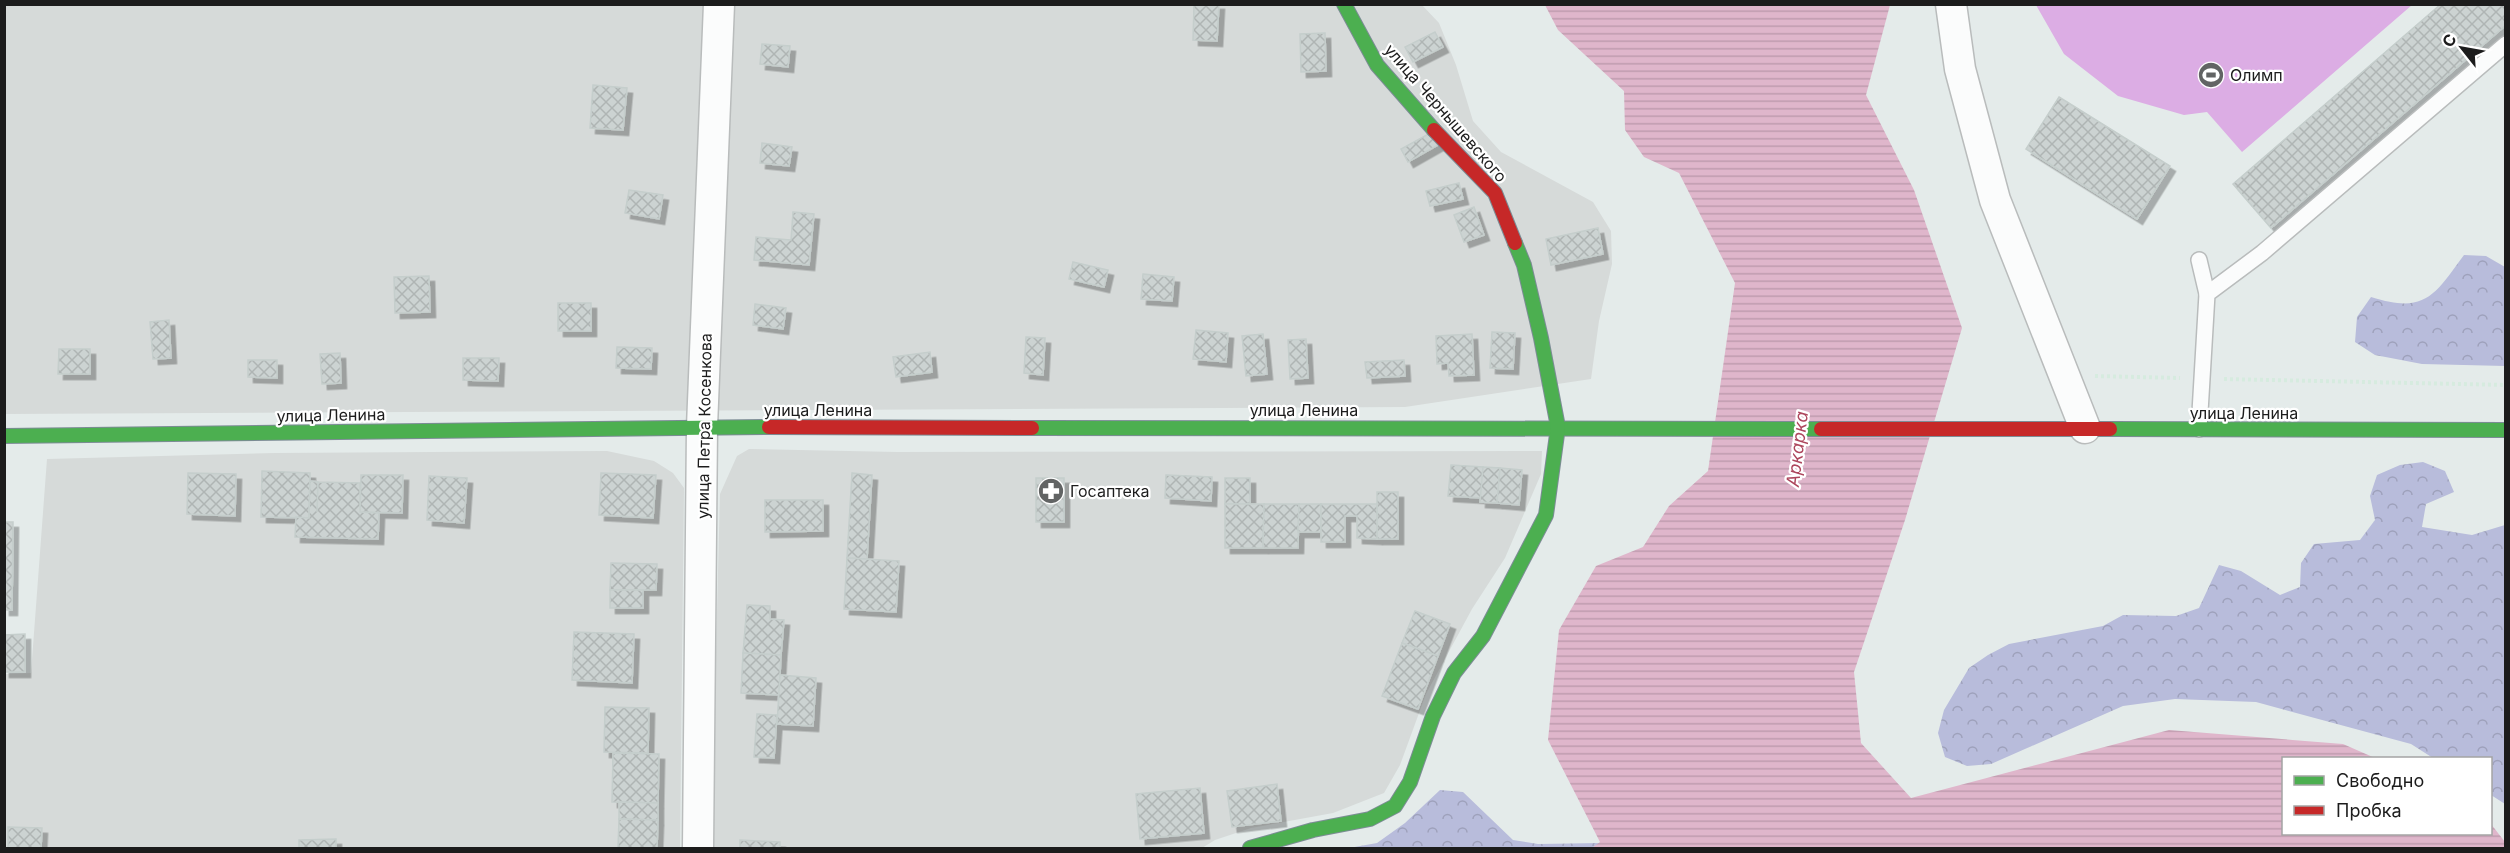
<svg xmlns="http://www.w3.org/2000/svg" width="2510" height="853" viewBox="0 0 2510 853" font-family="Inter,sans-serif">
  <defs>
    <pattern id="forest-crowns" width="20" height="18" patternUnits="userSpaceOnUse" patternTransform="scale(1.5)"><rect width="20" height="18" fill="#b8bcdb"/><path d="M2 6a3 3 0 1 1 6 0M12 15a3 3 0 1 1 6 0" fill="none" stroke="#9ea1bb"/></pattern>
    <pattern id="water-rules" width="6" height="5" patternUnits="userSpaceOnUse" patternTransform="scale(1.5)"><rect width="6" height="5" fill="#dfb6cb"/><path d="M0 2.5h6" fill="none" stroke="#bf9cae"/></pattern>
    <pattern id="building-cross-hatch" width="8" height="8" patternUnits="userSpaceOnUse" patternTransform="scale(1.5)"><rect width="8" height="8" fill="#ccd3d2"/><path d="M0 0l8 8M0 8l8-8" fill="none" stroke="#afb5b4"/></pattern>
    <filter id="shadow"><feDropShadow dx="5.5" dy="5.5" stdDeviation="0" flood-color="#0004"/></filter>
  </defs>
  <rect width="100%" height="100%" fill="#e4ebea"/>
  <g fill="#d6dad9">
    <path d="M4 5H1422L1439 23 1456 65 1473 121 1501 152 1593 202 1611 231 1612 264 1599 321 1591 379 1405 407 5 414Z"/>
    <path d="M749 449 897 452 1542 451 1541 474 1505 558 1472 609 1426 694 1400 765 1384 793 1333 813 1251 828 1215 840 1202 848H711L720 494 737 456Z"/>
    <path d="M607 451 654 461 673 473 684 488 680 848H5L4 674 31 673 47 459 275 453Z"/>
  </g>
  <g fill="url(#forest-crowns)">
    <path d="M2464 255 2486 256 2505 267V366L2422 364 2375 355 2355 342 2357 317 2371 297C2425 314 2434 296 2464 255Z"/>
    <path d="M2423 462 2445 471 2454 492 2426 504 2422 527 2472 535 2505 525V804L2491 795 2490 758H2433L2411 744 2256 702 2175 699 2123 706 1991 764 1967 766 1945 757 1938 733 1944 710 1969 668 1988 655 2009 644 2103 626 2123 615 2176 616 2199 608 2219 565 2241 571 2280 595 2300 587 2301 563 2314 544 2360 540 2375 520 2370 496 2377 475 2400 465Z"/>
    <path d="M1440 790 1463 792 1513 840 1538 844 1600 843 1592 848H1349L1377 843 1405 823Z"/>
  </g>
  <path fill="#dcade4" d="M2036 5H2412L2242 152 2207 112 2184 115 2118 96 2064 54Z"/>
  <path fill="url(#water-rules)" d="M1545 5H1890L1866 95 1914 190 1962 328 1905 520 1854 672 1861 743 1911 798 2169 730 2343 744 2375 758H2284V834H2490L2491 824 2505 842V848H1592L1600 842 1548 740 1559 630 1596 566 1643 547 1669 506 1708 471 1735 283 1679 173 1644 157 1625 130 1624 91 1558 30Z"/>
  <g fill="url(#building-cross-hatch)" stroke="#c5cecc" stroke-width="1.5" filter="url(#shadow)">
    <path d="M1194 4H1219L1217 41 1193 40Z"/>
    <path d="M2441 4H2506V25L2271 228 2233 184Z"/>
    <path d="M1435 32 1443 47 1413 62 1405 47Z"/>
    <path d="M1325 33 1326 71 1301 72 1300 34Z"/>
    <path d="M762 44 790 46 788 67 760 64Z"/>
    <path d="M593 85 627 88 623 130 590 128Z"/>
    <path d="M2059 97 2170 166 2137 219 2026 149Z"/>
    <path d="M1432 132 1438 145 1408 162 1401 149Z"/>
    <path d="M762 143 792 147 789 166 760 163Z"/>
    <path d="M1459 183 1463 199 1430 206 1426 191Z"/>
    <path d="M629 190 663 195 659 219 625 213Z"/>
    <path d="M1474 207 1484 235 1464 242 1454 215Z"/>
    <path d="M793 212 814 214 809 265 754 260 756 237 791 240Z"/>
    <path d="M1598 228 1603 254 1551 265 1546 239Z"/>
    <path d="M1073 262 1108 270 1104 287 1069 279Z"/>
    <path d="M1143 274 1174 277 1172 301 1141 299Z"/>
    <path d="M429 276 430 312 395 313 394 277Z"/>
    <rect x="558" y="303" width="33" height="28"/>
    <path d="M755 304 786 308 783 329 753 325Z"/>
    <path d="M169 320 171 358 153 359 150 322Z"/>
    <path d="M1196 330 1228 333 1226 362 1193 359Z"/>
    <path d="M1492 332 1515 333 1513 369 1490 368Z"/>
    <path d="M1263 334 1267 374 1246 376 1242 336Z"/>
    <path d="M1472 334 1474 375 1449 376 1448 363 1437 364 1436 336Z"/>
    <path d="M1026 337 1045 338 1043 375 1024 373Z"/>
    <path d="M1306 339 1308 378 1290 379 1288 340Z"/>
    <path d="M617 347 652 348 651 369 616 368Z"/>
    <path d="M59 349H90V374H58Z"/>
    <path d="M930 352 932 372 896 377 893 357Z"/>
    <path d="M340 353 341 383 322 384 320 354Z"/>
    <path d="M463 358H499L498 381 463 380Z"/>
    <path d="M248 360H277V378L248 377Z"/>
    <path d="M1404 360 1405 376 1367 378 1365 362Z"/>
    <path d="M1451 465 1483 467 1481 498 1448 496Z"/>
    <path d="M1483 467 1500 468 1497 503 1480 502Z"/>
    <path d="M1500 468 1522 470 1519 505 1497 503Z"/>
    <path d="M262 471 310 473 309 518 261 517Z"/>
    <path d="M188 473 236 474 235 516 187 514Z"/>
    <path d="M601 473 656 475 653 518 599 515Z"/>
    <path d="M852 473 872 475 867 559 847 558Z"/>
    <path d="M361 475H403L402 513 360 512Z"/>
    <path d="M1166 475 1212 477 1211 501 1165 498Z"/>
    <path d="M429 476 467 478 464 523 427 520Z"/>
    <rect x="1036" y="478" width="28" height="44"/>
    <rect x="1225" y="478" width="25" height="26"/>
    <path d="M310 481 318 482 317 512 318 482 360 483V512L379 513 378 539 295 537 296 517 309 518Z"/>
    <rect x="1377" y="492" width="21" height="47"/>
    <path d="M765 500H823V531L765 532Z"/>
    <path d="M1225 504H1264L1263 548H1225Z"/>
    <path d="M1264 504H1299L1298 548H1263Z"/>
    <path d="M1299 504H1321V532H1298Z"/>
    <path d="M1321 504H1377V539L1357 538V516H1345V542H1321Z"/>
    <path d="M4 522H13L12 610H4Z"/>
    <path d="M847 558 899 561 896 612 844 609Z"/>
    <path d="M611 563 657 564 656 590H610Z"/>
    <rect x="610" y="590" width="33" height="18"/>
    <path d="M747 605 770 606V619L784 620 781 655 743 653Z"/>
    <path d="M1415 611 1450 624 1438 656 1402 643Z"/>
    <path d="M574 632 634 634 632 683 572 680Z"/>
    <path d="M25 634V672H4V635Z"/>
    <path d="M1402 643 1438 656 1418 709 1382 696Z"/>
    <path d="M743 653 781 655 779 695 741 693Z"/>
    <path d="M780 675 816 678 813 726 777 724Z"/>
    <path d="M605 707 649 708 648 753 604 752Z"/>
    <path d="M757 714 777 715 774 758 754 757Z"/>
    <path d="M613 753 659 754 658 803 612 802Z"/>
    <path d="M1277 784 1281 821 1232 827 1227 791Z"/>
    <path d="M1200 788 1204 833 1140 839 1136 794Z"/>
    <path d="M619 802 658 803V820L619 819Z"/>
    <path d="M619 819 658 820 657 848H618Z"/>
    <path d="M8 827 42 828 41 848H8Z"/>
    <path d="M336 839V848H299V840Z"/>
    <path d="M740 840 780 842V848H740Z"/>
  </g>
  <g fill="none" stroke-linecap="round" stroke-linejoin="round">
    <g stroke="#b9bcbc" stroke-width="18">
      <g id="lane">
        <path d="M2199 260 2207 294"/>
        <path d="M2199 429 2207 294 2262 253 2506 44"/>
      </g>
    </g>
    <g stroke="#b9bcbc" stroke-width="33">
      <g id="street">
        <path d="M1951 4 1960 69 1995 200 2085 428"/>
        <path d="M698 848 702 427 719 4"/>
      </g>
    </g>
    <g stroke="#7c8c95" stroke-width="16">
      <g id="fast">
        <path d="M1344 4 1377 65 1434 130"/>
        <path d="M1032 428 1821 429"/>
        <path d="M2110 429 2506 430"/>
        <path d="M4 436 769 427"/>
        <path d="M1250 848 1313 830 1370 819 1395 806 1410 782 1433 716 1454 673 1483 636 1546 515 1558 427 1541 338 1524 265 1515 243"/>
      </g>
    </g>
    <g stroke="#7c8c95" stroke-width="16">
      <g id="jam">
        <path d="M1434 130 1495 193 1515 243"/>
        <path d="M769 427 1032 428"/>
        <path d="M1821 429H2110"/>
      </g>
    </g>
    <g stroke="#d6ebdf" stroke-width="4" stroke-dasharray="3 3" stroke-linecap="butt">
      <path d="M2095 376 2180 378"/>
      <path d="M2224 379 2506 385"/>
    </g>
    <use href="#lane" stroke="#fbfcfc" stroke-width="15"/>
    <use href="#street" stroke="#fbfcfc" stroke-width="30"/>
    <use href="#fast" stroke="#4caf50" stroke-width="14"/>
    <use href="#jam" stroke="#c62828" stroke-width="14"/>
  </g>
  <defs>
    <g id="stadium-disc" transform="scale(1.35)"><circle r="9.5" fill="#626464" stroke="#fff"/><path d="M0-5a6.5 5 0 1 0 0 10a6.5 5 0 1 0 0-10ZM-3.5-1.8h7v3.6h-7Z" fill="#fff"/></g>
    <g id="pharmacy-disc" transform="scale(1.35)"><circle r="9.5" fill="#626464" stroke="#fff"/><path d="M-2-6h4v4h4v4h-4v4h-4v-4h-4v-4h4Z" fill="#fff"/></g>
  </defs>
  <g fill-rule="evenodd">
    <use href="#stadium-disc" x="2211" y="75"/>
    <use href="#pharmacy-disc" x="1051" y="491"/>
  </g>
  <g text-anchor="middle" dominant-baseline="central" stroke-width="4.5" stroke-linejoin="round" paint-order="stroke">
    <g font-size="16" fill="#1c1c1c" stroke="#fff" text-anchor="start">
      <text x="2230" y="75">Олимп</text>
      <text x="1070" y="491">Госаптека</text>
    </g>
    <g font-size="16" fill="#1c1c1c" stroke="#fff">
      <text transform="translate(1446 113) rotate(49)">улица Чернышевского</text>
      <text x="818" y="410">улица Ленина</text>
      <text x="1304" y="410">улица Ленина</text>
      <text x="2244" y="413">улица Ленина</text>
      <text transform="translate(331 415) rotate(-1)">улица Ленина</text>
      <text transform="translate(704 426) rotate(-89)">улица Петра Косенкова</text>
    </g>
    <g font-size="18" font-style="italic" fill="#ad465d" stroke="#fff">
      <text transform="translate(1797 449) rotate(-83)">Аркарка</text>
    </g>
  </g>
  <rect width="2510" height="853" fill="none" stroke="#1c1c1c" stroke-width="12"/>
  <rect x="2282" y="757" width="210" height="78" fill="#ffffff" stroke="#a4a4a4" stroke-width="1.5"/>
  <rect x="2294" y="776" width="30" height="9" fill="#4caf50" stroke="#a4a4a4" stroke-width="1.5"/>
  <text x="2336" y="787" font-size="18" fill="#1c1c1c">Свободно</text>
  <rect x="2294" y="806" width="30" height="9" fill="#c62828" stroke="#a4a4a4" stroke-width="1.5"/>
  <text x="2336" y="817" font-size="18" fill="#1c1c1c">Пробка</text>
  <g transform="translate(2462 48) rotate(301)" stroke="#ffffff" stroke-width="4.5" paint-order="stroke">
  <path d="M0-4.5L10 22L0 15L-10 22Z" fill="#1c1c1c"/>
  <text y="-9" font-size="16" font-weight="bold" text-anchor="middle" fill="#1c1c1c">С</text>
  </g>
</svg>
